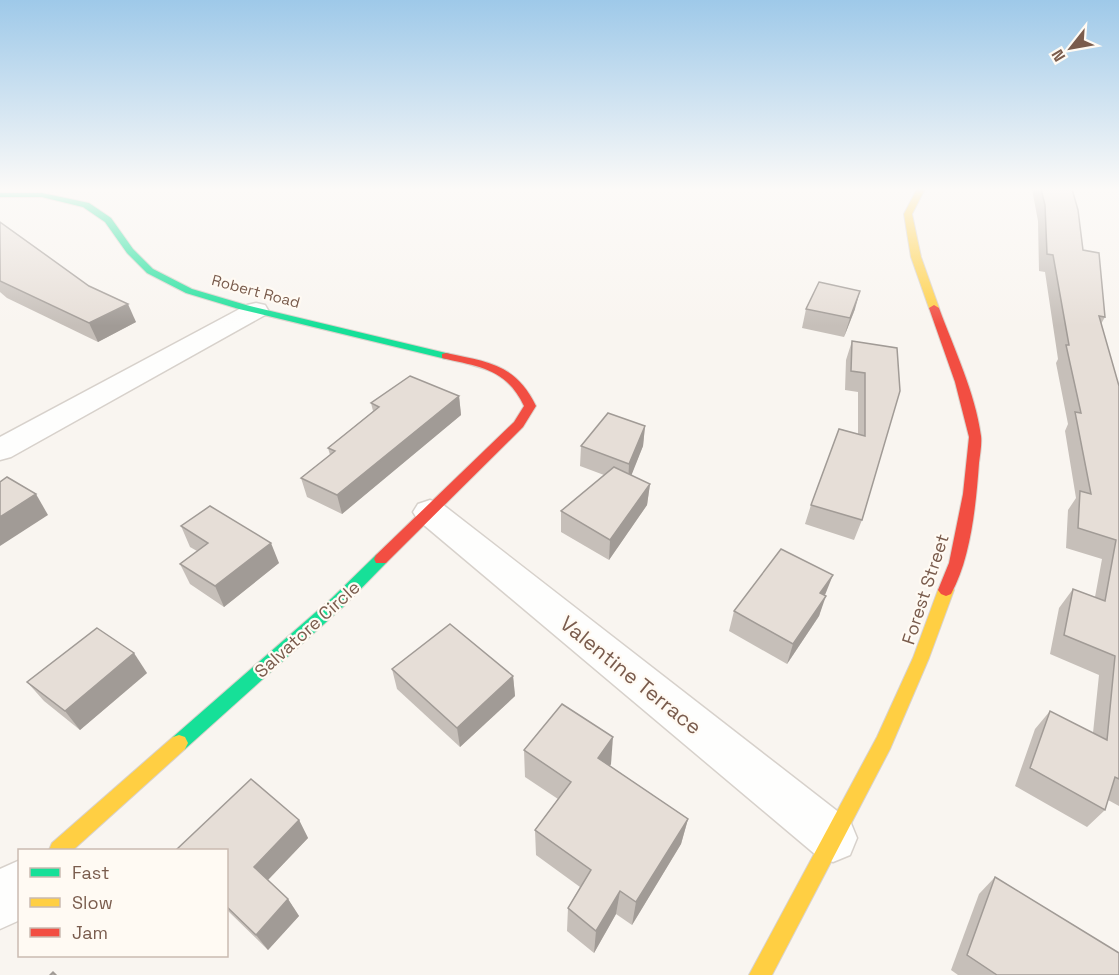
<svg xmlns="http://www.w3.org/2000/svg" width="1119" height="975" viewBox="0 0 1119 975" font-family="'Space Grotesk',sans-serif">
  <rect width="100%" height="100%" fill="#f9f5f0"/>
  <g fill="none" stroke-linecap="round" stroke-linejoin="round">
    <g stroke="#d7d1cb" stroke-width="3">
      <g id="street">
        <path d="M256 303 265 305 268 310 265 315 11 457 0 460V437L247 305Z"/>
        <path d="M430 500 442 504 850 821 857 838 850 855 833 862 816 855 418 520 413 512 418 504Z"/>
        <path d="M20 860V920L0 929V869Z"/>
      </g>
    </g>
    <g stroke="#d9d2cb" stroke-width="2">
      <g id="fast">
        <path d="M0 193H42L89 203 111 218 133 249 153 269 192 289 246 305 450 354 452 356 446 359 239 309 186 293 147 273 127 253 105 222 83 207 42 197H0Z"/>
        <path d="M381 553 386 555 388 559 386 563 344 606 185 749 179 751 173 749 170 743 173 737 332 598 376 555Z"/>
      </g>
    </g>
    <g stroke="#d9d2cb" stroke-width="2">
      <g id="slow">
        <path d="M917 189H925L912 214 921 257 939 308 934 311 929 308 911 257 904 214Z"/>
        <path d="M946 584 951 586 954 590 929 658 890 749 772 975H749L877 737 913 658 938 590 941 586Z"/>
        <path d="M179 735 185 737 188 743 185 749 73 850H49L52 843 173 737Z"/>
      </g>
    </g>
    <g stroke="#d9d2cb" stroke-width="2">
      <g id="jam">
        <path d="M934 305 939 308C954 349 975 392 981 436 982 444 980 455 979 463 976 504 971 558 951 594L946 596 941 594 938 590 949 563 963 494 969 437 955 382 929 308Z"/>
        <path d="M446 353C488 362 516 364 536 406L523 427 386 563H376L374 559 376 555 514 422 524 406C506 368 479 367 442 358V354Z"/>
      </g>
    </g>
    <use href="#street" fill="#fefefd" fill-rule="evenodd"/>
    <use href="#fast" fill="#16e098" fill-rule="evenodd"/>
    <use href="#slow" fill="#ffcf43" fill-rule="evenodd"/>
    <use href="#jam" fill="#f24e42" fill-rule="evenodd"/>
  </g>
  <g fill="#c6bfb9">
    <path d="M1032 189H1072L1083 250 1105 317 1101 324 1119 386V806L1108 800 1105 810 1087 827 1015 786 1035 729 1050 711 1093 733 1099 675 1050 654 1059 608 1073 589 1095 597 1102 559 1066 548 1068 510 1076 498 1065 431 1068 424 1056 363 1058 359 1045 272 1039 271 1038 221Z"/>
    <path d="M0 222 136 322 98 342 7 298 0 292Z"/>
    <path d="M806 309H855L844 337 802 328Z"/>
    <path d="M852 341 897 348 862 520 854 540 805 524 811 505 858 434V392L845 390 846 360Z"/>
    <path d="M459 396 461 415 342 514 307 497 301 478 330 455 328 448 373 411 371 403Z"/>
    <path d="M645 426 643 446 631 475 650 484 647 505 609 560 561 532V511L604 475 580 466 581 446Z"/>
    <path d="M181 526 279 563 224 607 190 584 180 564 197 551 190 547Z"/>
    <path d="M825 595 819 616 787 664 729 631 734 611Z"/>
    <path d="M392 669 513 676 515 696 460 747 397 689Z"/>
    <path d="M147 673 80 730 44 701 27 682Z"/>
    <path d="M524 750 611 764 610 766 688 819 681 844 632 925 616 914 594 953 567 931 568 908 580 887 536 855 535 830 558 799 525 777Z"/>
    <path d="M299 820 308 838 268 880 288 899 299 916 268 950 226 909V850Z"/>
    <path d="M995 877 1119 975H958L951 970 979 894Z"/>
  </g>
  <g fill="#a19b96">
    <path d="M860 291 855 309 844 337 850 318Z"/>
    <path d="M128 304 136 322 98 342 89 323Z"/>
    <path d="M459 396 461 415 342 514 337 495Z"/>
    <path d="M645 426 643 446 628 484 629 464Z"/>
    <path d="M650 484 647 505 609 560 610 540Z"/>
    <path d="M36 494 48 515 0 546V517Z"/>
    <path d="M271 543 279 563 224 607 215 586Z"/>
    <path d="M833 575 825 595 820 593Z"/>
    <path d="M826 596 819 616 787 664 793 644Z"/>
    <path d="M134 653 147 673 80 730 65 711Z"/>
    <path d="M513 676 515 696 460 747 457 728Z"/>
    <path d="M613 737 611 764 596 785 598 758Z"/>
    <path d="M688 819 681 844 632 925 636 902Z"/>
    <path d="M299 820 308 838 265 883 254 867Z"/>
    <path d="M620 891 616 914 594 953 596 931Z"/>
    <path d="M288 899 299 916 268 950 256 935Z"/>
  </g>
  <g fill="#e6ded7" stroke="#a19b96" stroke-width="1.5">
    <path d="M1041 189H1072L1078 210 1083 250 1099 253 1105 317 1099 316 1119 386V779L1115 777 1105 810 1030 768 1050 711 1107 740 1115 656 1064 635 1073 589 1105 601 1116 540 1078 528 1080 491 1091 494 1075 412 1081 413 1066 345H1069L1053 255 1047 254 1045 205Z"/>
    <path d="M0 222 89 286 128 304 89 323 0 281Z"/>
    <path d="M819 282 860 291 850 318 806 309Z"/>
    <path d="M852 341 897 348 900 391 862 520 811 505 839 429 865 436V373L851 371Z"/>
    <path d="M410 376 459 396 337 495 301 478 335 451 328 448 379 407 371 403Z"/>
    <path d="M608 413 645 426 629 464 581 446Z"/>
    <path d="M614 467 650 484 610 540 561 511Z"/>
    <path d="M7 477 36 494 0 517V482Z"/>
    <path d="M210 506 271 543 215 586 180 564 208 543 181 526Z"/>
    <path d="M781 549 833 575 820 593 826 596 793 644 734 611Z"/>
    <path d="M450 624 513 676 457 728 392 669Z"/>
    <path d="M97 628 134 653 65 711 27 682Z"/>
    <path d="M562 704 613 737 598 758 688 819 636 902 620 891 596 931 568 908 591 870 535 830 571 782 524 750Z"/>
    <path d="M251 779 299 820 254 867 288 899 256 935 226 906V850H176Z"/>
    <path d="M995 877 1119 953V975H997L967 955Z"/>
    <path d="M53 972 56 975H50Z"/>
  </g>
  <linearGradient id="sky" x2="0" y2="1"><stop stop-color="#9ec9e9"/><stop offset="0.58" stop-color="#fcfaf8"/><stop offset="1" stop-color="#fcfaf8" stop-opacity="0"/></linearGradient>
  <rect width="1119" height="326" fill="url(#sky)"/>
  <g text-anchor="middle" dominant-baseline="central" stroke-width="4.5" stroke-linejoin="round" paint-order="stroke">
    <g font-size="15" fill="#7a5c4d" stroke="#fffaf3">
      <text transform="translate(256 291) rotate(15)">Robert Road</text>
    </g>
    <g font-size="18" fill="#7a5c4d" stroke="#fffaf3">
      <text transform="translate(925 589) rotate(-72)">Forest Street</text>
      <text transform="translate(307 629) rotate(-42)">Salvatore Circle</text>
    </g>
    <g font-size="21" fill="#7a5c4d" stroke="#fffaf3">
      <text transform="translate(631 675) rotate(39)">Valentine Terrace</text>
    </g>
  </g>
  <rect x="18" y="849" width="210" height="108" fill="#fffaf3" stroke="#cabbb1" stroke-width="1.5"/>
  <rect x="30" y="868" width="30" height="9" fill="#16e098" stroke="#cabbb1" stroke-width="1.5"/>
  <text x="72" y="879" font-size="18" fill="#7a5c4d">Fast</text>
  <rect x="30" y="898" width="30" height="9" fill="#ffcf43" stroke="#cabbb1" stroke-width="1.5"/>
  <text x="72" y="909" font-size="18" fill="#7a5c4d">Slow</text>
  <rect x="30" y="928" width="30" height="9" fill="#f24e42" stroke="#cabbb1" stroke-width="1.5"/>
  <text x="72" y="939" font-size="18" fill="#7a5c4d">Jam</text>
  <g transform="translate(1071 48) rotate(239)" stroke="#fffaf3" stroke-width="4.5" paint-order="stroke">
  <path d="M0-4.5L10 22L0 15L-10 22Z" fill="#7a5c4d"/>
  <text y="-9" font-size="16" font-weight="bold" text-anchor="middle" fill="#7a5c4d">N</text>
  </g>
</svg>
